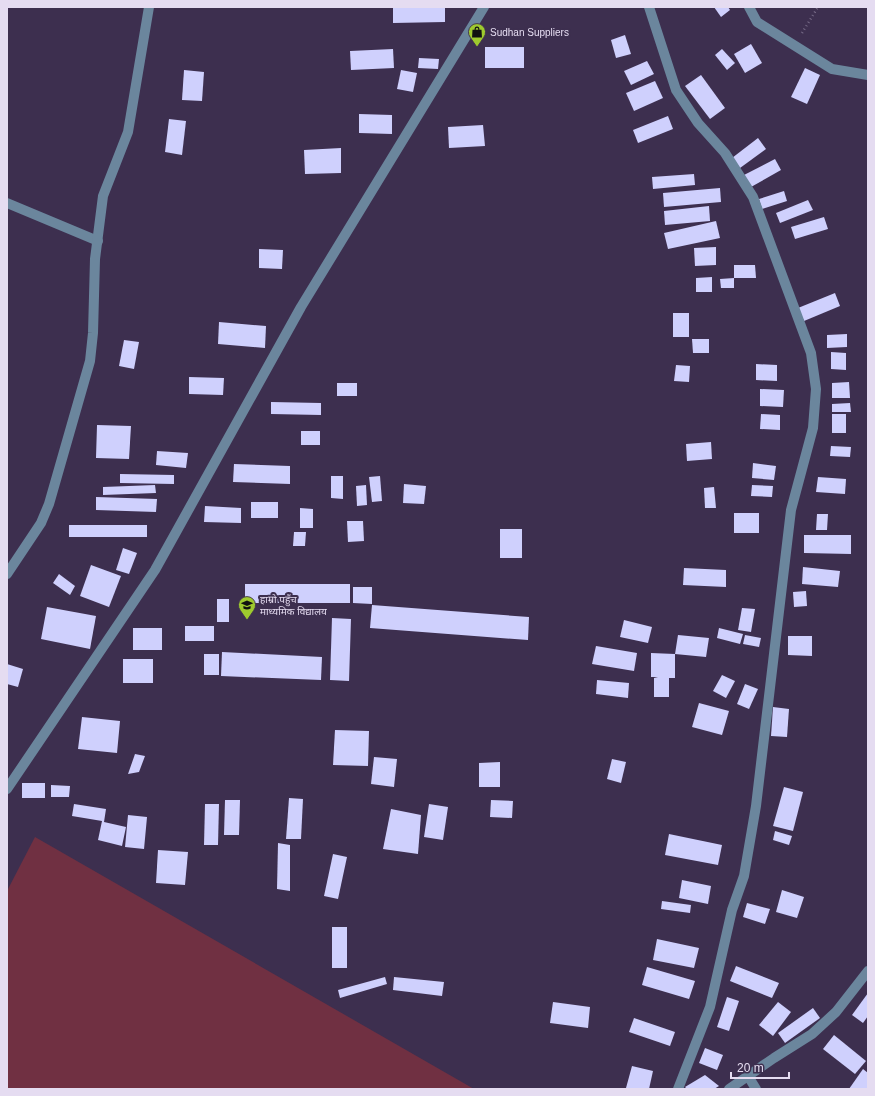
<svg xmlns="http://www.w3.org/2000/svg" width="875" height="1096" viewBox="0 0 875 1096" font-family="Helvetica,'Noto Sans Devanagari',sans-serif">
  <rect width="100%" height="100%" fill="#3d2f4f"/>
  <path fill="#703042" d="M35 837 474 1089H7V891Z"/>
  <g fill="#cfd0fd">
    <path d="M393 7H445V22L393 23Z"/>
    <path d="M714 7H728L730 10 721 17Z"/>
    <path d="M625 35 631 54 616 58 611 40Z"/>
    <path d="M751 44 762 63 745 73 734 54Z"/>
    <rect x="485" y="47" width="39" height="21"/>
    <path d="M393 49 394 68 351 70 350 51Z"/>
    <path d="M722 49 735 63 727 70 715 55Z"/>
    <path d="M419 58 439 59 438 69 418 68Z"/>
    <path d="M647 61 654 74 631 85 624 71Z"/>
    <path d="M805 68 820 75 807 104 791 97Z"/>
    <path d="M184 70 204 72 202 101 182 100Z"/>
    <path d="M401 70 417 73 413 92 397 89Z"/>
    <path d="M701 75 725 108 710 119 685 86Z"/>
    <path d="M655 81 663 98 634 111 626 93Z"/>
    <path d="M359 114 392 115V134L359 133Z"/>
    <path d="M668 116 673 129 638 143 633 130Z"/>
    <path d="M169 119 186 121 182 155 165 152Z"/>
    <path d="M483 125 485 146 449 148 448 127Z"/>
    <path d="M758 138 766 149 740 168 732 158Z"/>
    <path d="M341 148V173L305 174 304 150Z"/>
    <path d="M775 159 781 170 751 187 744 175Z"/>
    <path d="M694 174 695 185 653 189 652 177Z"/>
    <path d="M720 188 721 202 664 207 663 193Z"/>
    <path d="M784 191 787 201 762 209 759 199Z"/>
    <path d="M808 200 813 210 780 223 776 213Z"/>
    <path d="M709 206 710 221 665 225 664 211Z"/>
    <path d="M824 217 828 229 795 239 791 227Z"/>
    <path d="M716 221 720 238 668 249 664 233Z"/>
    <path d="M716 247V265L695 266 694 248Z"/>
    <path d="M259 249 283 250 282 269 259 268Z"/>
    <path d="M734 265H755L756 278H734Z"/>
    <path d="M712 277V292H696V278Z"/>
    <path d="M734 278V288H721L720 279Z"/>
    <path d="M835 293 840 306 804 321 798 308Z"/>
    <rect x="673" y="313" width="16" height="24"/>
    <path d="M219 322 266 326 265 348 218 344Z"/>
    <path d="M847 334V347L827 348V335Z"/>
    <path d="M692 339H709V353H693Z"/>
    <path d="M124 340 139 342 134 369 119 366Z"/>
    <path d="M831 352 846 353V370L831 369Z"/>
    <path d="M756 364 777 365V381L756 380Z"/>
    <path d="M676 365 690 366 689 382 674 381Z"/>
    <path d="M189 377 224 378 223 395 189 394Z"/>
    <path d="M849 382 850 398H832V383Z"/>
    <rect x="337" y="383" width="20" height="13"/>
    <path d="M760 389 784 390 783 407 760 406Z"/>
    <path d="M271 402 321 403V415L271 414Z"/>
    <path d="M850 403 851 412H832V404Z"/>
    <path d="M761 414 780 415V430L760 429Z"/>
    <rect x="832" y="414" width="14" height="19"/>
    <path d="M97 425 131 426 129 459 96 458Z"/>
    <rect x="301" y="431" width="19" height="14"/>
    <path d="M711 442 712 459 687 461 686 444Z"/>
    <path d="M831 446 851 447 850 457 830 456Z"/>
    <path d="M157 451 188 453 186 468 156 465Z"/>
    <path d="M753 463 776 466 774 480 752 478Z"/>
    <path d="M234 464 290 466V484L233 482Z"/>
    <path d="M120 474 174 475V484L120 483Z"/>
    <path d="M331 476H343V499L331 498Z"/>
    <path d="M380 476 382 501 372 502 369 477Z"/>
    <path d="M818 477 846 479 845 494 816 492Z"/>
    <path d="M404 484 426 486 424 504 403 503Z"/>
    <path d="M155 485 156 493 103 495V487Z"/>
    <path d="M366 485 367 505 357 506 356 486Z"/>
    <path d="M752 485 773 486 772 497 751 496Z"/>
    <path d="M714 487 716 508H705L704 488Z"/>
    <path d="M96 497 157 499 156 512 96 510Z"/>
    <rect x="251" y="502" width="27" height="16"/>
    <path d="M205 506 241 508V523L204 522Z"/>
    <path d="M300 508 313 509V528H300Z"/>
    <rect x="734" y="513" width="25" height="20"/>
    <path d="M817 514H828L827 530H816Z"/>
    <path d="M347 521H363L364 541 348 542Z"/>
    <rect x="69" y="525" width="78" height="12"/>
    <rect x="500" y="529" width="22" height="29"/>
    <path d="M294 532H306L305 546H293Z"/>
    <path d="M804 535H851V554L804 553Z"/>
    <path d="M123 548 137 553 129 574 116 570Z"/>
    <path d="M91 565 121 576 109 607 80 596Z"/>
    <path d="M803 567 840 571 838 587 802 584Z"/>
    <path d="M684 568 726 570V587L683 585Z"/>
    <path d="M59 574 75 586 70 595 53 583Z"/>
    <rect x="245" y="584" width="105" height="19"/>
    <path d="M353 587H372V604L353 603Z"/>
    <path d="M806 591 807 606 794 607 793 592Z"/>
    <rect x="217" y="599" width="12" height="23"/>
    <path d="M372 605 529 617 528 640 370 628Z"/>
    <path d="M47 607 96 616 90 649 41 639Z"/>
    <path d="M742 608 755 609 751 632 738 630Z"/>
    <path d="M332 618 351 619 349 681 330 680Z"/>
    <path d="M624 620 652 627 648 643 620 637Z"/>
    <rect x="185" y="626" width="29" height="15"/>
    <rect x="133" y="628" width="29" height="22"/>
    <path d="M719 628 743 634 740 644 717 638Z"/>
    <path d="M678 635 709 638 706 657 675 654Z"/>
    <path d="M745 635 761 638 759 647 743 644Z"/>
    <path d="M788 636H812V656L788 655Z"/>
    <path d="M596 646 637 653 634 671 592 664Z"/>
    <path d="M222 652 322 657 321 680 221 676Z"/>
    <path d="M651 653 675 654V678H669V697H654V678L658 677H651Z"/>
    <rect x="204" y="654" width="15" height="21"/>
    <rect x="123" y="659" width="30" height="24"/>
    <path d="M7 664 23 669 18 687 7 684Z"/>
    <path d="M722 675 735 681 726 698 713 691Z"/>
    <path d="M597 680 629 683 628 698 596 694Z"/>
    <path d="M745 684 758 689 749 709 737 704Z"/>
    <path d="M699 703 729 711 722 735 692 727Z"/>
    <path d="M773 707 789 709 787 737 771 736Z"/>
    <path d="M82 717 120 721 117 753 78 749Z"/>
    <path d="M335 730 369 731 368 766 333 765Z"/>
    <path d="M135 754 145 756 139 772 128 774Z"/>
    <path d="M374 757 397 759 394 787 371 784Z"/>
    <path d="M612 759 626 762 621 783 607 779Z"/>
    <path d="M500 762V787H479V763Z"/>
    <rect x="22" y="783" width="23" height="15"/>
    <path d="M51 785 70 786 69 797H51Z"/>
    <path d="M784 787 803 792 793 831 773 826Z"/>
    <path d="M289 798 303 799 301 839H286Z"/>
    <path d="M225 800H240L239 835H224Z"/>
    <path d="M491 800 513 801 512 818 490 817Z"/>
    <path d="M74 804 106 809 104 822 126 827 122 846 98 840 102 821 72 816Z"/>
    <path d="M205 804H219L218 845H204Z"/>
    <path d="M429 804 448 807 443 840 424 837Z"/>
    <path d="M391 809 421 815 418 854 383 849Z"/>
    <path d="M128 815 147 817 144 849 125 847Z"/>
    <path d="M775 831 792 836 789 845 773 840Z"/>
    <path d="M669 834 722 845 718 865 665 855Z"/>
    <path d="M278 843 290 845V891L277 889Z"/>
    <path d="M158 850 188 852 185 885 156 883Z"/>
    <path d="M333 854 347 857 338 899 324 896Z"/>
    <path d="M682 880 711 886 708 904 679 898Z"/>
    <path d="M782 890 804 897 797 918 776 912Z"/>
    <path d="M662 901 691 905 690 913 661 909Z"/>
    <path d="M747 903 770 909 765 924 743 917Z"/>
    <rect x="332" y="927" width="15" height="41"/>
    <path d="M657 939 699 948 694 968 653 960Z"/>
    <path d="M736 966 779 983 772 998 730 981Z"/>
    <path d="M647 967 695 981 689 999 642 985Z"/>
    <path d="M385 977 387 984 340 998 338 990Z"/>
    <path d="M394 977 444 982 442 996 393 990Z"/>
    <path d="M868 993V1016L863 1023 852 1015Z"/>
    <path d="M727 997 739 1001 729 1031 717 1027Z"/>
    <path d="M553 1002 590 1007 588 1028 550 1023Z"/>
    <path d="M778 1002 791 1012 773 1036 759 1025Z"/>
    <path d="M813 1008 820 1018 785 1043 778 1033Z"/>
    <path d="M634 1018 675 1032 670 1046 629 1032Z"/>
    <path d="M834 1035 866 1061 855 1074 823 1049Z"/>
    <path d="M705 1048 723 1055 717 1070 699 1063Z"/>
    <path d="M632 1066 653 1071 649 1089 626 1088Z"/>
    <path d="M863 1069 868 1073V1087L866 1089H849Z"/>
    <path d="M705 1075 719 1086 714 1089H687L685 1087Z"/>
  </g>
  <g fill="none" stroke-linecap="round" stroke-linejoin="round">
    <path stroke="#766a86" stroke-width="2.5" stroke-dasharray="1 3" stroke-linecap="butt" d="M802 33 818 7"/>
    <g stroke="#6b869d" stroke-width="10">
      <path d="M649 7 676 90 698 123 725 153 753 197 811 353 816 389 813 428 791 510 756 806 744 876 732 910 710 1007 678 1089"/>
      <path d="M749 7 757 22 832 69 868 75"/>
      <path d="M7 203 98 241"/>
      <path d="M7 574 41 523 49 504 90 361 93 333 95 259 103 196 128 132 149 7"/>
      <path d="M7 789 155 570 301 307 484 7"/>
      <path d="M748 1076 756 1089"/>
      <path d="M729 1089 774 1058 812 1034 836 1012 868 971"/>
    </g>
  </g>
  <defs>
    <g id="shop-pin" transform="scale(0.9)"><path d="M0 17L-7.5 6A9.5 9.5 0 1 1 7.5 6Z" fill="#9eca2e" stroke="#3d2f4f"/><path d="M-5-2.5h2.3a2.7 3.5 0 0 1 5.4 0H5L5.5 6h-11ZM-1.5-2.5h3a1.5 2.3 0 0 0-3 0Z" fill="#111"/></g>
    <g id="school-pin" transform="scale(0.9)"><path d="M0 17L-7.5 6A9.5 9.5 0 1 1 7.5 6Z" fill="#9eca2e" stroke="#3d2f4f"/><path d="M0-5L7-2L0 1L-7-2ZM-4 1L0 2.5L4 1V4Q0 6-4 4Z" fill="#111"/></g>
  </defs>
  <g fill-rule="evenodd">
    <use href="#shop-pin" x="477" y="32"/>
    <use href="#school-pin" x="247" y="605"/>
  </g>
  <g text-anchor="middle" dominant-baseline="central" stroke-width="4" stroke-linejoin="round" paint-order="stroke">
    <g font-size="10" fill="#e5dcf1" stroke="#3d2f4f" text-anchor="start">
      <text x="490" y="32">Sudhan Suppliers</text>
      <text x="260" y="599">हाम्रो पहुँच<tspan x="260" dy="12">माध्यमिक विद्यालय</tspan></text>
    </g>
  </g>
  <rect width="875" height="1096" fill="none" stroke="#e5dcf1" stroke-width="16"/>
  <path d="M731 1072v6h58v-6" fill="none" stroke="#e5dcf1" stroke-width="2"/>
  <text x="737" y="1072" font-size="12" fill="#e5dcf1" stroke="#3d2f4f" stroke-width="3" paint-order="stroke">20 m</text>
</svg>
